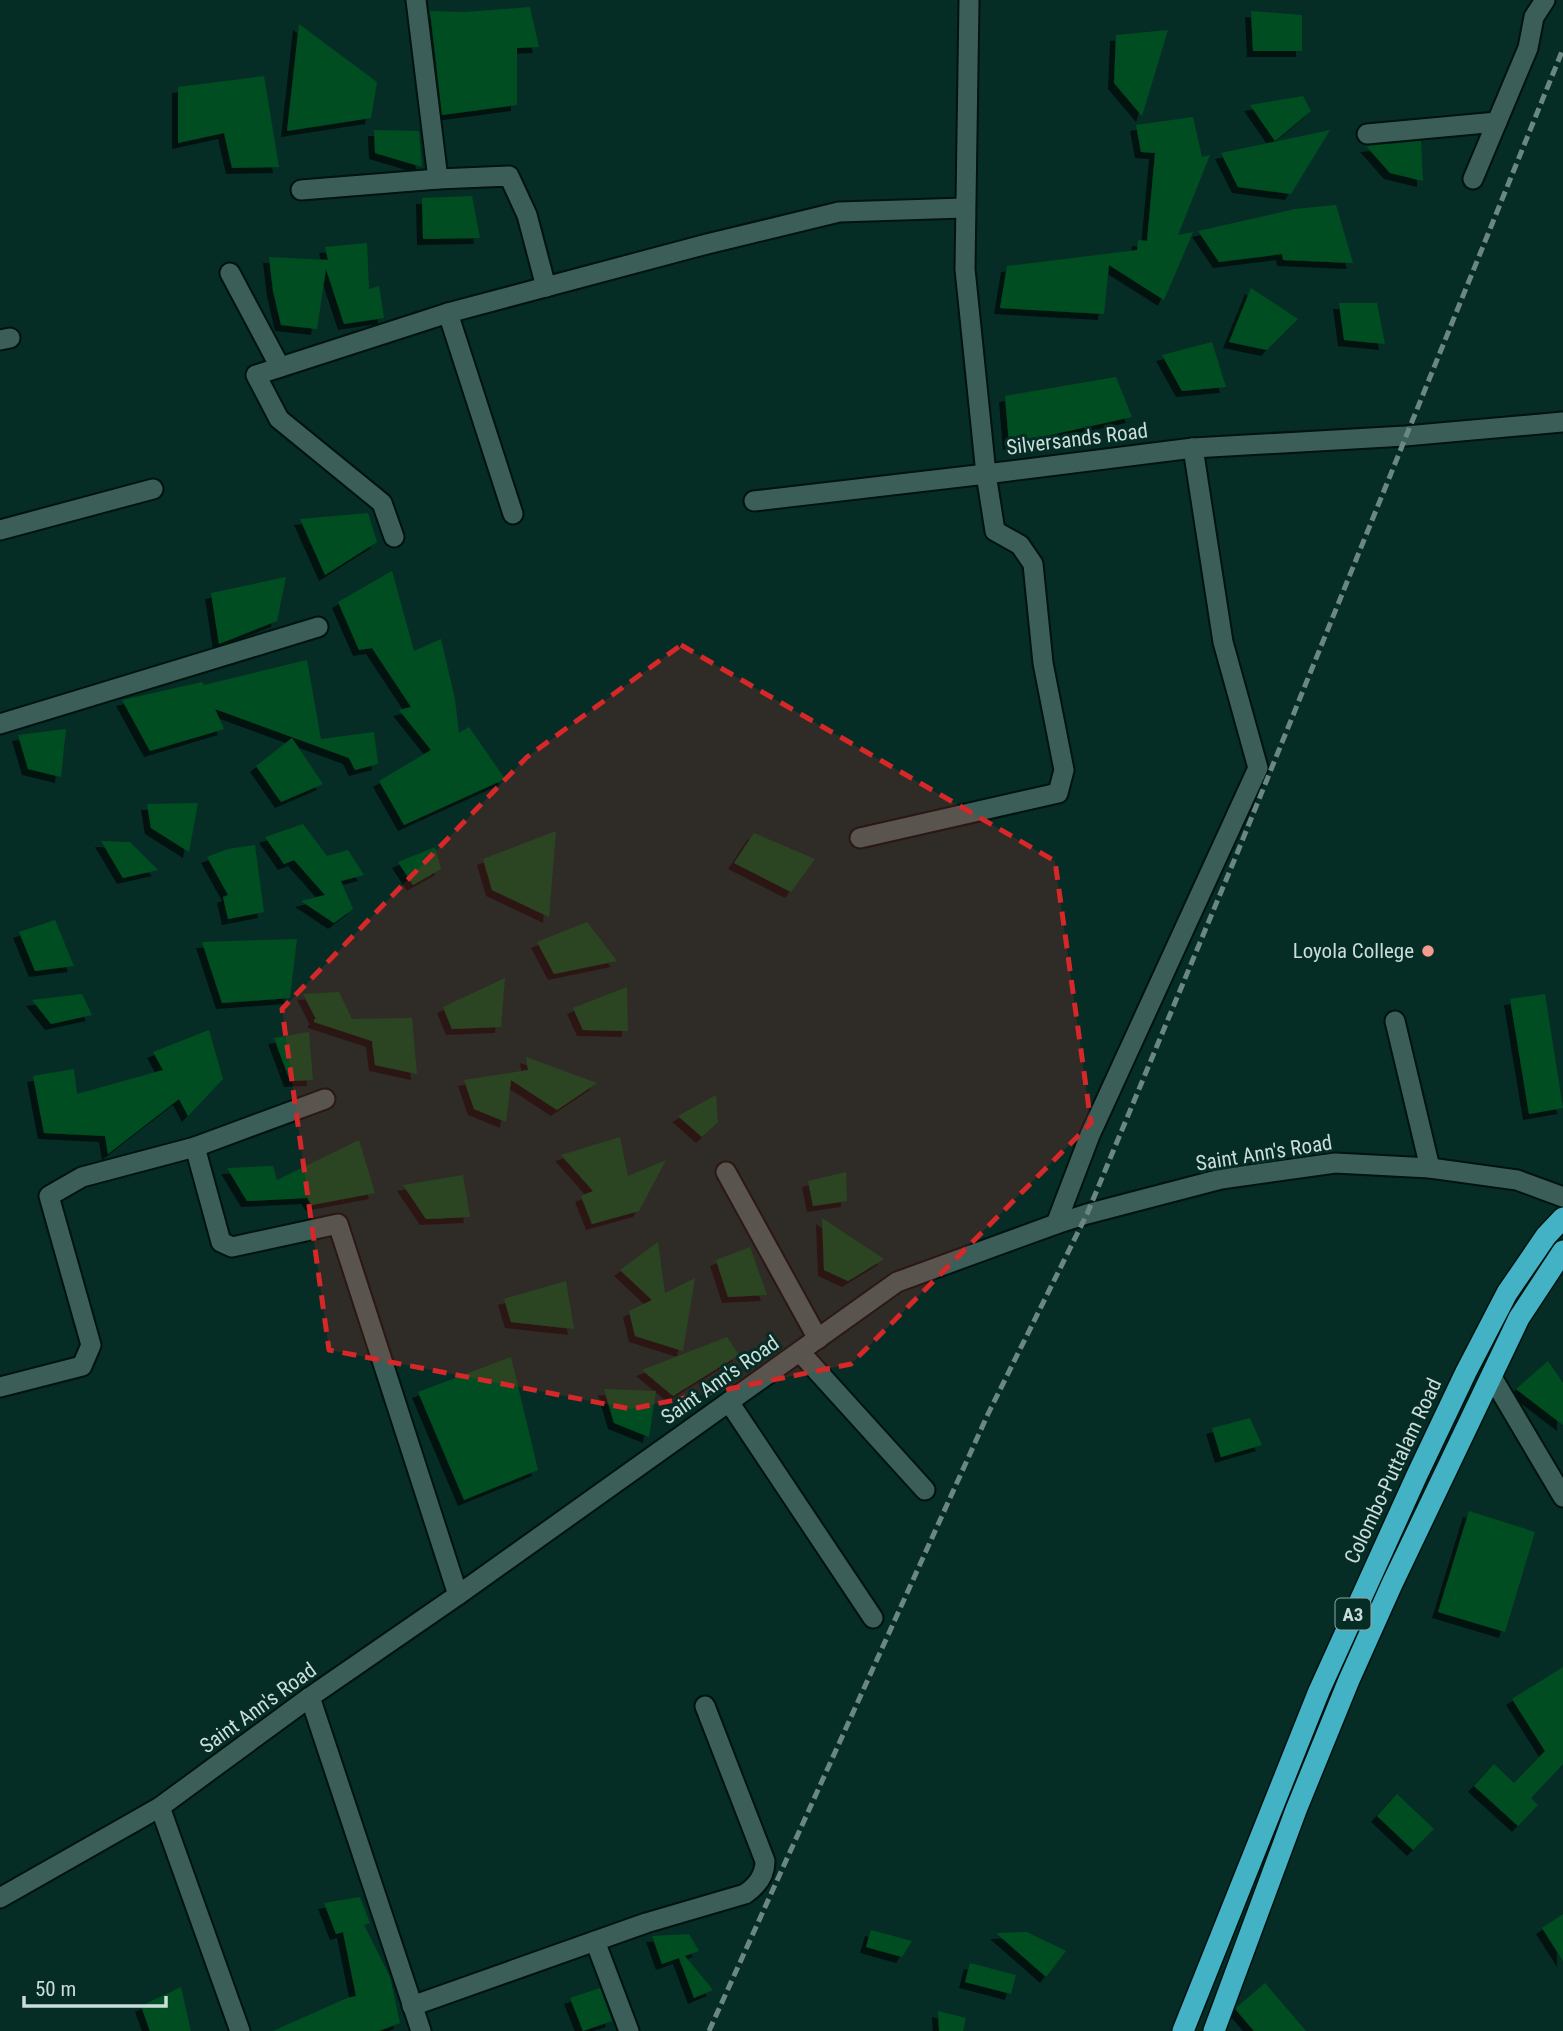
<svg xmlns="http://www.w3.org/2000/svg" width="1563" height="2031" viewBox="0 0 1563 2031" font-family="'Roboto Condensed',sans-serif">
  <defs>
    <filter id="shadow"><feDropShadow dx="-6" dy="6" stdDeviation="0" flood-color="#0009"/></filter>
  </defs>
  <rect width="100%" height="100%" fill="#062c26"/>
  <g fill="#034d21" filter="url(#shadow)">
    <path d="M530 7 539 47 517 48V105L442 115 430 11 465 12Z"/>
    <path d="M1251 11 1302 15V51H1253Z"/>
    <path d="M299 24 377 82 371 118 287 131Z"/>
    <path d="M1168 30 1142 116 1114 83 1116 35Z"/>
    <path d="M264 76 279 167 232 168 224 133 178 143V87Z"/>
    <path d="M1303 96 1311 111 1275 141 1250 105Z"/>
    <path d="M1193 117 1202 157 1210 155 1178 235 1193 232 1164 300 1109 265 1104 314 1000 308 1007 266 1137 250 1138 240 1147 241 1155 153 1141 152 1136 125Z"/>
    <path d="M374 130 419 131 422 167 375 153Z"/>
    <path d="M1330 130 1291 194 1238 187 1221 153Z"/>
    <path d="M1421 141 1423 181 1390 173 1366 146Z"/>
    <path d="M472 196 480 238 423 239 422 198Z"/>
    <path d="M1336 205 1353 263 1283 260 1282 254 1219 262 1198 231 1295 209Z"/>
    <path d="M367 243 369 289 379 286 384 318 344 324 326 269 317 329 281 325 273 291 269 257 328 260 325 247Z"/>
    <path d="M1251 288 1298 319 1267 350 1229 342Z"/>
    <path d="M1339 303H1377L1385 344 1344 340Z"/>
    <path d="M1212 342 1226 387 1182 391 1162 355Z"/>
    <path d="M1116 377 1132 417 1009 444 1005 396Z"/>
    <path d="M368 513 377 542 325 575 300 519Z"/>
    <path d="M392 571 414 651 441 639 455 699 459 733 469 727 505 779 404 825 379 781 431 750 399 710 411 707 372 648 359 650 338 602Z"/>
    <path d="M286 577 277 621 219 644 211 593Z"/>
    <path d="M307 660 321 739 374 732 378 764 355 770 349 758 215 709 224 729 150 751 122 700 202 682 204 685Z"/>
    <path d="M66 729 61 777 28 769 18 735Z"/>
    <path d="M292 738 323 784 281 802 256 766Z"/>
    <path d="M198 803 189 852 151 828 147 804Z"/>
    <path d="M303 824 327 856 348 850 364 875 341 881 353 909 334 923 301 901 325 895 294 860 284 864 265 837Z"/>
    <path d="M556 831 549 917 492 890 483 859Z"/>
    <path d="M754 833 815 859 791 892 734 863Z"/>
    <path d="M101 841 130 842 158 870 123 878Z"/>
    <path d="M255 845 264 912 228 919 223 897 228 895 207 857 228 849Z"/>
    <path d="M435 847 441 869 413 885 398 862Z"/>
    <path d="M55 920 74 966 35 971 19 932Z"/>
    <path d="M587 922 617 961 554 974 537 942Z"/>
    <path d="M297 939 290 998 222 1003 202 942Z"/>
    <path d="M505 978 501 1027 452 1029 443 1007Z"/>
    <path d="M627 987 628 1031 583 1030 573 1008Z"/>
    <path d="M339 992 352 1019 412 1018 417 1074 375 1065 372 1041 314 1022V1019H316L303 994Z"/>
    <path d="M82 994 92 1015 51 1024 32 1000Z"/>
    <path d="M1545 994 1563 1108 1529 1114 1510 999Z"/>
    <path d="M209 1030 223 1079 188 1116 179 1099 108 1154 105 1136 44 1133 33 1076 74 1069 77 1094 163 1070 153 1052Z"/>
    <path d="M309 1032 313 1080 290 1081 274 1038Z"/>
    <path d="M526 1057 597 1083 557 1110 511 1080 506 1122 474 1109 464 1080 528 1070Z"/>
    <path d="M716 1095 718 1122 702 1137 678 1116Z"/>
    <path d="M620 1137 628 1176 666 1160 639 1211 592 1224 581 1196 593 1191 561 1155Z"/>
    <path d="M359 1140 375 1193 312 1205 307 1198 247 1201 227 1168 273 1166 277 1180Z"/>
    <path d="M846 1172 847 1201 813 1206 808 1181Z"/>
    <path d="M463 1175 470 1217 426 1219 403 1185Z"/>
    <path d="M822 1218 884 1259 848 1281 824 1270Z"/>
    <path d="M658 1242 665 1293 695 1278 683 1351 635 1336 629 1311 652 1300 620 1270Z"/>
    <path d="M750 1247 767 1295 728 1297 716 1260Z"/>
    <path d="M566 1281 574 1329 511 1322 504 1299Z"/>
    <path d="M727 1337 739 1355 673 1396 642 1370Z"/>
    <path d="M511 1357 538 1470 464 1500 418 1392Z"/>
    <path d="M1548 1361 1563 1383V1425L1516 1389Z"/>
    <path d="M604 1389 656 1391 649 1437 614 1423Z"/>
    <path d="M1250 1418 1262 1445 1221 1457 1212 1428Z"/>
    <path d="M1469 1511 1535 1532 1505 1632 1438 1612Z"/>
    <path d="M1563 1667V1764L1531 1798 1538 1805 1518 1826 1474 1786 1494 1764 1514 1783 1545 1751 1512 1699Z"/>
    <path d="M1397 1794 1434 1829 1413 1850 1377 1816Z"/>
    <path d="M360 1897 370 1923 364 1925 390 1977 400 2023 379 2031H273L347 1998 356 1996 343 1932 336 1934 324 1903Z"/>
    <path d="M1563 1914V1961L1542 1928Z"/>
    <path d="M871 1930 912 1941 902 1957 866 1947Z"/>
    <path d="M1027 1932 1066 1951 1046 1977 996 1933Z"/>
    <path d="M689 1934 699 1951 685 1956 713 1990 694 1998 679 1958 662 1964 652 1936Z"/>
    <path d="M970 1963 1016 1975 1011 1994 965 1982Z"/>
    <path d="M1265 1983 1306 2031H1254L1236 2010 1237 2007Z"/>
    <path d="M181 1987 191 2031H150L141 2006Z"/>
    <path d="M600 1988 612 2021 583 2031 570 1998Z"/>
    <path d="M938 2011 966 2018 963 2031H939Z"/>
  </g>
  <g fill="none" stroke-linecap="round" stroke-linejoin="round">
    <g stroke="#00130f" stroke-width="23">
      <g id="street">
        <path d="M416 0 438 179 509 176 527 215 546 287"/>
        <path d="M969 0 965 269 986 474 1193 448 1405 436 1563 422"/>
        <path d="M1367 134 1497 122"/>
        <path d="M1473 179 1528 48 1534 17 1545 0"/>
        <path d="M301 190 438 179"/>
        <path d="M230 273 280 367"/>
        <path d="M448 313 707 244 839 212 964 208"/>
        <path d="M0 340 10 338"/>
        <path d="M754 501 986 474 995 531 1020 545 1033 564 1043 663 1064 770 1058 793 860 838"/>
        <path d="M0 530 153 489"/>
        <path d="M394 537 382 503 279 419 256 375 448 313 513 514"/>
        <path d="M0 724 318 627"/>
        <path d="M1395 1021 1430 1168"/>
        <path d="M195 1147 221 1242 232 1247 338 1224 458 1595"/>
        <path d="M726 1172 818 1339"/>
        <path d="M1056 1224 1090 1135 1258 768 1223 642 1193 448"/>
        <path d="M800 1352 925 1490"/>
        <path d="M1492 1377 1563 1497"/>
        <path d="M0 1387 82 1366 91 1345 49 1196 82 1177 195 1147 325 1099"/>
        <path d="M729 1402 873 1618"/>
        <path d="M310 1697 421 2031"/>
        <path d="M160 1807 240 2031"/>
        <path d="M0 1898 160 1807 310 1697 458 1595 897 1282 1056 1224 1087 1214 1221 1179 1335 1163 1430 1168 1517 1180 1563 1197"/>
        <path d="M595 1941 629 2031"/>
        <path d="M412 2006 646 1923 745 1894C757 1886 765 1875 765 1861L705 1706"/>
      </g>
    </g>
    <g stroke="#00130f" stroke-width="24">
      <g id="highway">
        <path d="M1183 2031 1319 1691 1417 1475 1466 1372 1507 1293 1546 1236 1563 1218"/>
        <path d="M1214 2031 1296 1810 1349 1680 1392 1584 1519 1318 1563 1251"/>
      </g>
    </g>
    <use href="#street" stroke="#3b5f58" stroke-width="19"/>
    <use href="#highway" stroke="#44b2c5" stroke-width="21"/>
    <path stroke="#6b8782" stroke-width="5" stroke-dasharray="10 5" stroke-linecap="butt" d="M709 2031 988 1414 1087 1214 1236 856 1563 49"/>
  </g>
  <path fill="#d62828" fill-opacity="0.2" stroke="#d62828" stroke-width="5" stroke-dasharray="14 9" stroke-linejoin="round" d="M681 645 1055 861 1091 1123 851 1364 631 1409 329 1350 282 1009 527 757Z"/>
  <circle fill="#f59c91" stroke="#062c26" stroke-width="2.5" cx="1428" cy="951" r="7"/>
  <g text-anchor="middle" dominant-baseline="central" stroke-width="6" stroke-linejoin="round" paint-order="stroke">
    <rect fill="#062c26" stroke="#8fa8a3" stroke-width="2" x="1335.5" y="1598.5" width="35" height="31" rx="5"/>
    <g font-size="19" font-weight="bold" fill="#caddd9">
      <text x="1353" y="1614">A3</text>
    </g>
    <g font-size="21" fill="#caddd9" stroke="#062c26">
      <text transform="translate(1077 439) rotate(-7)">Silversands Road</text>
      <text transform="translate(1264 1153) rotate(-9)">Saint Ann's Road</text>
      <text transform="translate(720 1380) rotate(-35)">Saint Ann's Road</text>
      <text transform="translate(1393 1471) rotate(-65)">Colombo-Puttalam Road</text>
      <text transform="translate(258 1708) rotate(-36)">Saint Ann's Road</text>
    </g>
    <g font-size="21" fill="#caddd9" stroke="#062c26" text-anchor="end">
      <text x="1414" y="951">Loyola College</text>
    </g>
  </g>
  <path d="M24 1996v10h142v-10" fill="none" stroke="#caddd9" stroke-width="3.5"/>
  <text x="35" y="1996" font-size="21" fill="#caddd9" stroke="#062c26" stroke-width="5" paint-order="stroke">50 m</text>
</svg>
